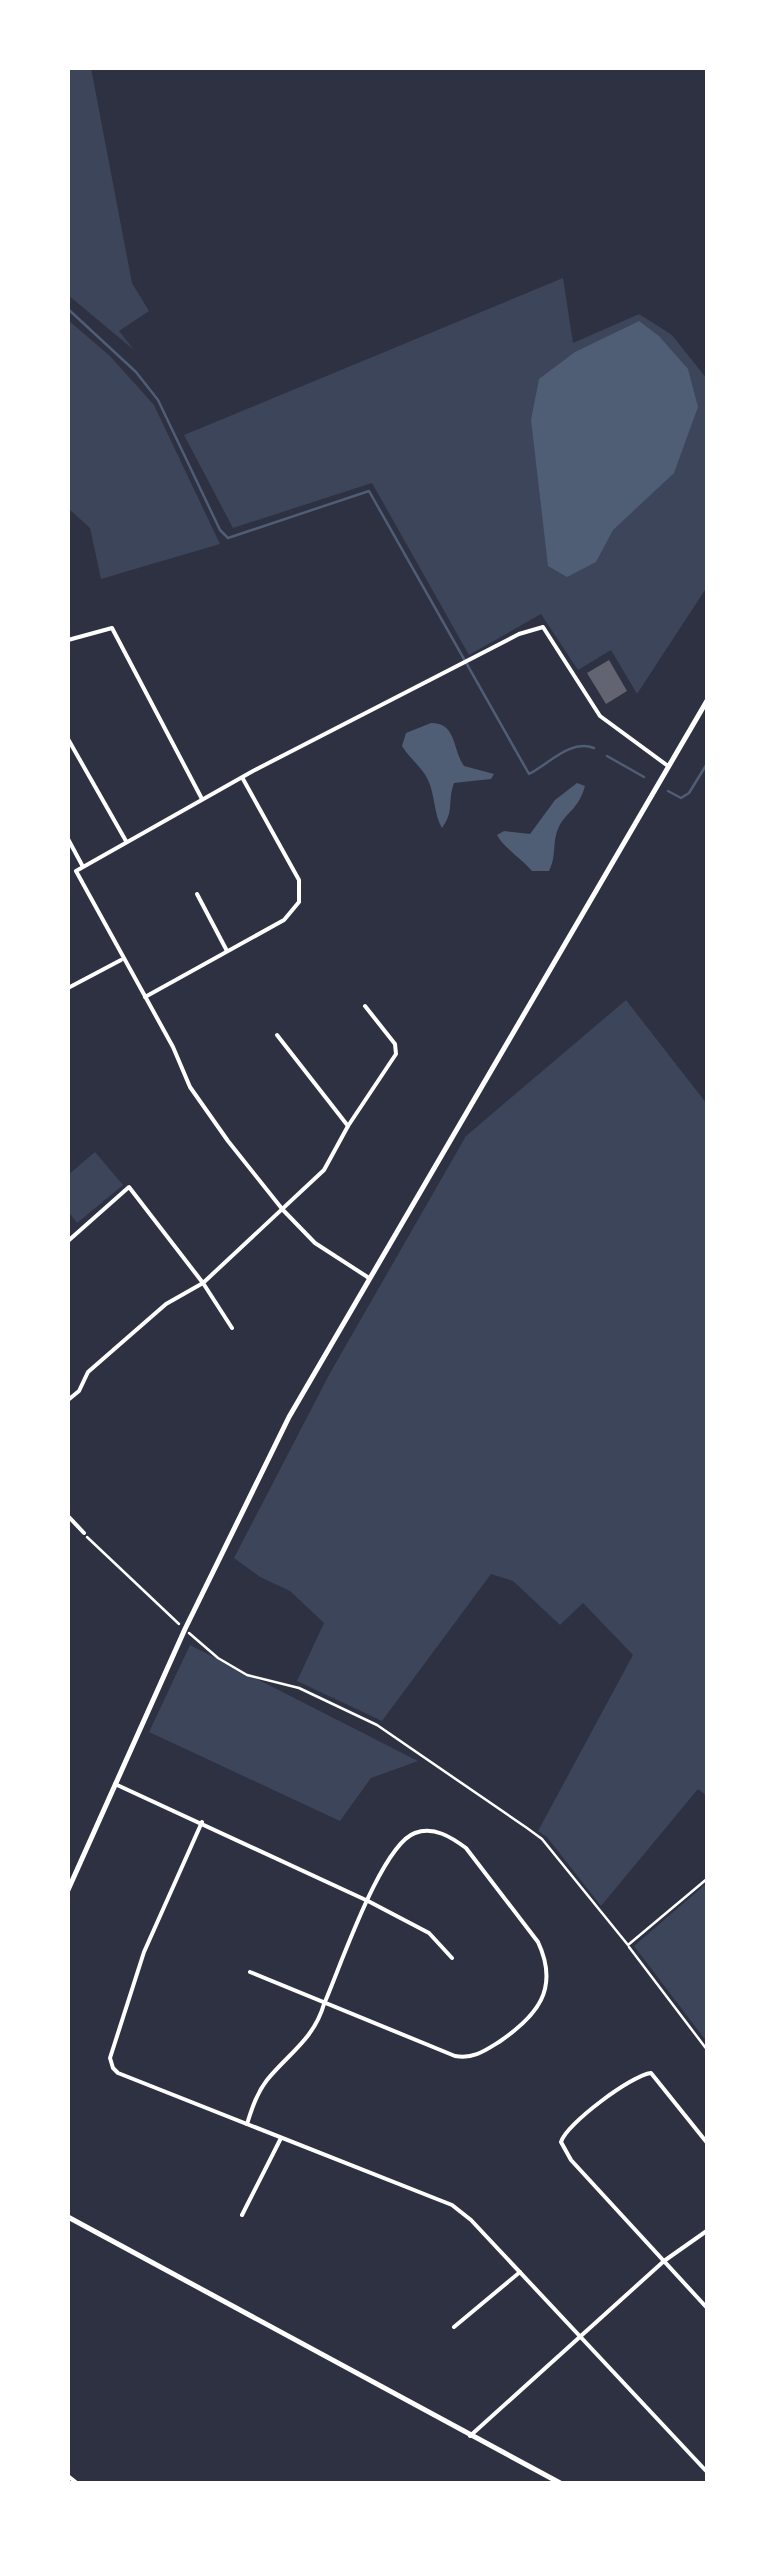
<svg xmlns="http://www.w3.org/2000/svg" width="775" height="2551" viewBox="0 0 775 2551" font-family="'PT Serif',serif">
  <rect width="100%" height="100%" fill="#2d3142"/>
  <g fill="#3c4559">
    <path d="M68 68H91L132 283 149 311 119 331 134 350 68 295Z"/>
    <path d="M563 278 573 343 639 314 672 335 707 379V587L637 694 611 650 578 670 541 614 469 655 372 483 233 528 184 435Z"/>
    <path d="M68 320 110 356 154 405 220 544 101 579 90 528 68 508Z"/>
    <path d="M626 1000 707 1104 708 1797 698 1789 601 1906 547 1837 538 1831 633 1655 583 1603 560 1625 513 1581 491 1574 382 1721 297 1681 324 1623 290 1591 260 1577 234 1558 330 1373 466 1136Z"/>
    <path d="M95 1152 123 1185 77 1223 68 1211V1175Z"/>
    <path d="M190 1645 418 1761 371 1778 340 1821 149 1732Z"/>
    <path d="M707 1883V2042L634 1946Z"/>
  </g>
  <g fill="#4f5d75">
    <path d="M639 321 659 336 688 369 698 407 674 473 613 530 596 562 567 577 548 566 531 420 539 379 575 352Z"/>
    <path d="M431 723C457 723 452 749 464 766L494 774 491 779 454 783C447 802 455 810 442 828 434 815 435 795 428 780 422 767 410 759 402 746L406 733Z"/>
    <path d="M577 783 585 786C578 811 565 812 558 829 552 843 557 855 549 871H532C522 859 503 847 497 835L504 831 530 834 555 800Z"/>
  </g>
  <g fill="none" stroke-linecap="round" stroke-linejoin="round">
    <g stroke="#4f5d75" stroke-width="2.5">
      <path d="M68 309 136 372 158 400 220 530 228 538 369 491 529 774C549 764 570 739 594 748"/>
      <path d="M607 756 644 777"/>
      <path d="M668 791 681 798 689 793 708 762"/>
    </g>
  </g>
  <path fill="#626471" d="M609 660 627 691 606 704 587 673Z"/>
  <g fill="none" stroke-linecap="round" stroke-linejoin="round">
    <g stroke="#fff" stroke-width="2.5">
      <path d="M87 1537 179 1624"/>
      <path d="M189 1633 218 1658 247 1675 299 1688 377 1725 527 1828 542 1839 628 1945 708 1878"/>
      <path d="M629 1947 708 2051"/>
    </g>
    <g stroke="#fff" stroke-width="4">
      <path d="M68 640 112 628 202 799"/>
      <path d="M68 739 126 841"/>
      <path d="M68 839 82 865"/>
      <path d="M197 894 227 951"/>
      <path d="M68 988 121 960"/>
      <path d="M145 997 284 920 299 902V880L243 779"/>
      <path d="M277 1035 348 1126"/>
      <path d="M68 1241 129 1187 203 1283 232 1328"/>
      <path d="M369 1278 315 1243 283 1210 228 1141 190 1087 173 1047 76 871 253 771 519 634 543 627 600 716 668 766"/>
      <path d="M68 1400 79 1391 88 1372 166 1304 203 1283 324 1170 348 1126 396 1054 395 1044 365 1006"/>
      <path d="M68 1516 84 1533"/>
      <path d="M115 1784 368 1901 429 1933 452 1958"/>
      <path d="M202 1822 144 1952 110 2058 113 2068 118 2073 452 2205 471 2220 708 2473"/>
      <path d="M247 2124C252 2108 257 2093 267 2080 288 2054 314 2039 324 2004 340 1968 381 1845 415 1833 434 1826 451 1837 466 1848L538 1942C560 1989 537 2016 499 2042 483 2052 473 2059 455 2056L250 1972"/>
      <path d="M708 2144 651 2073C632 2075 566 2124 561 2142L571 2160 708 2309"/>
      <path d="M242 2215 281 2138"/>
      <path d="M454 2327 520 2272"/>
      <path d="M470 2436 664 2261 708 2230"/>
      <path d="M68 2476 78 2484"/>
    </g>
    <g stroke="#fff" stroke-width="5">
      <path d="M68 1890 185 1629 289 1417 708 699"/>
      <path d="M68 2217 562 2484"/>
    </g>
  </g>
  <rect width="775" height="2551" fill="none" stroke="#ffffff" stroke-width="140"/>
</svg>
